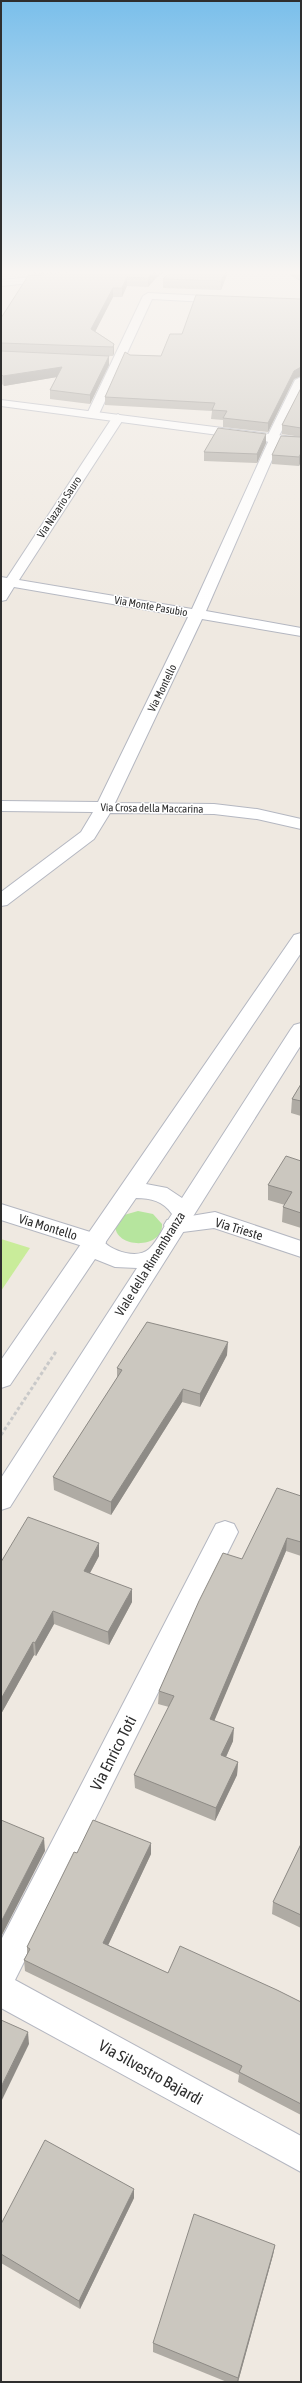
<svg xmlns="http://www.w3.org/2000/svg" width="302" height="2383" viewBox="0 0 302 2383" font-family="'Asap Condensed',sans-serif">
  <rect width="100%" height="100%" fill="#efe9e1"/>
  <path fill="#b6e59e" d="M138 1211 153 1214 162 1224C164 1249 114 1250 115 1224L124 1215Z"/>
  <path fill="#c9ec9a" d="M1 1239 30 1248 1 1291Z"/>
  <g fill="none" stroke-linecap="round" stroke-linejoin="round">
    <g stroke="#b4b7c1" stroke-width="2">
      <g id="minor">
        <path d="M84 272H114L109 275 1 286V280Z"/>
        <path d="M148 293 225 297 230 300 225 303 152 299 99 414 97 416H89L87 414 143 296Z"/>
        <path d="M301 377V392L279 436 281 439 206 611 301 628V636L202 619 115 803 214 804 257 809 301 819V829L257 819 214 814 110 813 94 839 7 905 1 906V892L81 832 93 812 1 811V801L98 802 188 617 14 587 6 600 1 601V577L7 578 112 418 118 414 124 418 19 580 192 609 268 442 266 439 295 380Z"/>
        <path d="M1 1204 103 1236 106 1242 103 1248 95 1250 1 1220Z"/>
        <path d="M215 1212 301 1241V1257L214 1228 175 1233 167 1230 164 1225 167 1220Z"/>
        <path d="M225 1521 234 1524 238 1532 15 1980 301 2136V2172L1 2008V1940L216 1524Z"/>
      </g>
    </g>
    <g stroke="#b4b7c1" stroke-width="2">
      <g id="tertiary">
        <path d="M1 400 301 438V446L1 406Z"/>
        <path d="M301 933V953L146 1184 167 1188 182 1198 291 1029 294 1025 301 1023V1045L10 1507 1 1510V1478L137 1268 115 1267 95 1259 10 1385 1 1388V1360L294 935ZM136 1198C151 1198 163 1201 172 1214 165 1224 158 1241 149 1249 138 1259 115 1252 105 1243Z"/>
      </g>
    </g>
    <path stroke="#c9c9c9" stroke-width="3" stroke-dasharray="3.5 2.5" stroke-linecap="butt" d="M1 1435 57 1350"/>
    <use href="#minor" fill="#fff" fill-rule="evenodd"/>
    <use href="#tertiary" fill="#fff" fill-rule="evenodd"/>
  </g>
  <g fill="#afaba4">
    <path d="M167 272H228L221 290 163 288V279L169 273Z"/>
    <path d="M286 272H301V282Z"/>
    <path d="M28 276H158L148 287 127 286 122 297H113L95 331 114 344V353L113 356H109V365L90 404 50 399V390L57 377 4 386 1 383V318Z"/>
    <path d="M301 299V376L294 379 268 432 223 427V420L211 419 212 411 105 405V397L130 355 161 356 182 334Z"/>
    <path d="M301 388V437L282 434V425Z"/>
    <path d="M301 437V461L299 466 272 464V455Z"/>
    <path d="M266 443 257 463 204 461V452Z"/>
    <path d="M301 1084V1116L291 1113 292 1099Z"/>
    <path d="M301 1161V1228L282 1222 283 1207 285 1205 268 1200V1185Z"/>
    <path d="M227 1355 200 1407 182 1402 111 1515 54 1490 53 1477 117 1378V1368Z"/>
    <path d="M301 1496V1556L286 1551 214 1720 233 1741 226 1757 238 1762 237 1775 215 1821 135 1788 134 1775 169 1707 158 1704 159 1691 242 1559Z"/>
    <path d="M99 1556 90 1573 132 1602 109 1645 54 1624 36 1656 34 1655 1 1714V1562Z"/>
    <path d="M301 1844V1928L272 1914 273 1902Z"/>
    <path d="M77 1853 151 1854 108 1945 168 1973 301 2002V2115L238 2082 239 2075 25 1971 24 1960 27 1954V1947Z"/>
    <path d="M134 2198 80 2309 1 2263V2224Z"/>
    <path d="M275 2245 273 2255 238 2382H227L153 2352V2343Z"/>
  </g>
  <g fill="#8e8b86">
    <path d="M34 272H72L34 275Z"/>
    <path d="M154 272H167L158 276 148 287V278Z"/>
    <path d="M225 272H228L221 290V281Z"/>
    <path d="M127 277V286L122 297V288Z"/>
    <path d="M113 288V297L92 338 91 329Z"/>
    <path d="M114 344V353L113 356V347Z"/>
    <path d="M109 356V365L90 404V395Z"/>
    <path d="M62 367 63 376 4 386 3 376Z"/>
    <path d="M301 367V376L294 379 268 432V423L294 371Z"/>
    <path d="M266 434V443L257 463V454Z"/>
    <path d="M301 453V461L299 466V457Z"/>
    <path d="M228 1342 227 1355 200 1407V1394Z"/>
    <path d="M183 1389 182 1402 111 1515V1502Z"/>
    <path d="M287 1538 286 1551 210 1731V1719Z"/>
    <path d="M99 1543V1556L84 1584V1571Z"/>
    <path d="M132 1589V1602L109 1645 108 1632Z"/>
    <path d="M53 1611 54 1624 36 1656 35 1643Z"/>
    <path d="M33 1642 34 1655 1 1714V1699Z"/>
    <path d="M234 1728 233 1741 221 1768V1755Z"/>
    <path d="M238 1762 237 1775 215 1821 216 1808Z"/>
    <path d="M44 1838 45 1851 1 1937V1922Z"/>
    <path d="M151 1843V1854L104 1954 103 1943Z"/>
    <path d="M28 2032 29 2044 1 2102V2087Z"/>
    <path d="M134 2189V2198L80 2309 79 2301Z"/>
    <path d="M275 2245 273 2255 238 2382H237L238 2378Z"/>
  </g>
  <g fill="#cbc7bf" stroke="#8e8b86">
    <path d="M72 272H154L148 278 127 277 122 288H113L91 329 114 344 113 347 1 343V318L28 276Z"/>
    <path d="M170 272H225L221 281 163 279Z"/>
    <path d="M196 295 301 299V367L294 371 268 423 223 418 227 411 212 410 215 403 105 397 125 352 130 355 161 356 170 334H182Z"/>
    <path d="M1 351 109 356 90 395 50 390 62 367 3 376 1 374Z"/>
    <path d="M301 388V428L282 425Z"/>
    <path d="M218 428 266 434 257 454 204 452Z"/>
    <path d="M281 436 301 437V453L299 457 272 455Z"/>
    <path d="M301 1084V1101L292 1099Z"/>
    <path d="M286 1156 301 1161V1213L283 1207 292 1192 268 1185Z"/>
    <path d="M147 1322 228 1342 200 1394 183 1389 111 1502 53 1477 122 1370 117 1368Z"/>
    <path d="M277 1488 301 1496V1542L287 1538 210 1719 234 1728 221 1755 238 1762 216 1808 134 1775 174 1696 159 1691 199 1601 223 1553 242 1559Z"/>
    <path d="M28 1517 99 1543 84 1571 132 1589 108 1632 53 1611 35 1643 33 1642 1 1699V1562Z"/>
    <path d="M1 1820 44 1838 1 1922Z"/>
    <path d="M93 1820 151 1843 103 1943 168 1973 180 1946 277 1990 301 2002V2104L239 2072 242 2066 24 1960 30 1949 27 1947 74 1852 77 1853Z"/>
    <path d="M301 1844V1915L273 1902Z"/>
    <path d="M1 2020 28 2032 1 2087Z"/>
    <path d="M45 2140 134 2189 79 2301 1 2254V2224Z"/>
    <path d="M194 2214 275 2245 238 2378 153 2343Z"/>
  </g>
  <linearGradient id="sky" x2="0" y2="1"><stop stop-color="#7abfeb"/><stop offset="0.45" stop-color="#f8f5f2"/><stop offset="1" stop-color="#f8f5f2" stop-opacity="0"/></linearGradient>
  <rect width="302" height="605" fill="url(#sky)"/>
  <g text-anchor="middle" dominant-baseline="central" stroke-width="3" stroke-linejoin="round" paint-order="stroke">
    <g font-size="11" fill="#2e2e2e" stroke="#fff">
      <text transform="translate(59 507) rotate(-57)">Via Nazario Sauro</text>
      <text transform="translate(151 606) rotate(10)">Via Monte Pasubio</text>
      <text transform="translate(162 688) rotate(-64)">Via Montello</text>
      <text transform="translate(152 808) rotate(1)">Via Crosa della Maccarina</text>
    </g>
    <g font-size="13" fill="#2e2e2e" stroke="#fff">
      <text transform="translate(48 1227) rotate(17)">Via Montello</text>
      <text transform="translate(239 1229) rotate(17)">Via Trieste</text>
      <text transform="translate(150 1264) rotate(-58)">Viale della Rimembranza</text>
    </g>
    <g font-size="16" fill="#2e2e2e" stroke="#fff">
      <text transform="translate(113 1753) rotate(-63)">Via Enrico Toti</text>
      <text transform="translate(151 2072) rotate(29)">Via Silvestro Bajardi</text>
    </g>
  </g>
  <rect width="302" height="2383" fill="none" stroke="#2e2e2e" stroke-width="4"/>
</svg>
